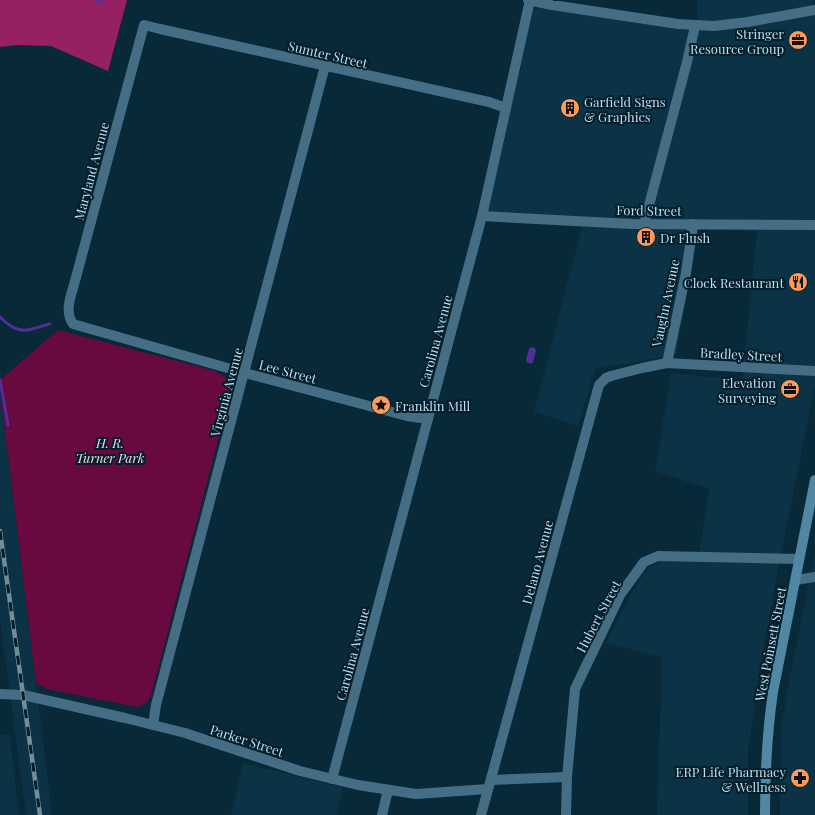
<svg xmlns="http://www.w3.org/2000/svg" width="815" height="815" viewBox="0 0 815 815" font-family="'Playfair Display',serif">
  <rect width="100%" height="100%" fill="#082937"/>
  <g fill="#0b3345">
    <path d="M697 0H812L815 7V385L779 564 760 668 748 750V815H657L662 657 606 643 631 594 647 568 665 560 698 561 709 489 655 471 671 373 742 380 757 231 699 229 676 355 595 369 578 426 534 412 582 227 485 221 534 7 698 32Z"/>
    <path d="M0 390 52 815H26L0 620Z"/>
    <path d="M815 554V815H780L781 728 790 675Z"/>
    <path d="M10 734 19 815H0V735Z"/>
    <path d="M243 763 343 787 336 815H231Z"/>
  </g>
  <path fill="#680940" d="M58 330 215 371 231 380 229 398 151 695 146 703 137 707 47 689 36 683 0 390V380Z"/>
  <path fill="#962162" d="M0 0H127L108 71 51 46 18 45 0 47Z"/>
  <path fill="#502f99" d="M531 347 535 348 536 351 533 362 531 364 527 362 526 360 529 349Z"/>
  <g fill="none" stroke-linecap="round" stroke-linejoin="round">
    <g stroke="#502f99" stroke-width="3">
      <path d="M95 0 102 2"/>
      <path d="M0 317C9 326 18 333 32 329 38 328 43 325 50 324"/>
      <path d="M0 380 8 425"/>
    </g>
    <g stroke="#456e84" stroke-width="10">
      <path d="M528 0 552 5 678 24 714 26 748 22 815 10"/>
      <path d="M482 216 632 224 815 225"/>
      <path d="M644 224 687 62 695 26"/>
      <path d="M667 363 686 273 693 224"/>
      <path d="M428 419 407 416 245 373 73 324C64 311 71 296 75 281L144 25 160 29 489 102 506 108"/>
      <path d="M796 580 815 577"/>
      <path d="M0 694 23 695 125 718 185 733 300 771 358 785 416 794 488 789"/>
      <path d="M153 725 156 705 325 66"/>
      <path d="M332 779 482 216 530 0"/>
      <path d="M491 780 567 777"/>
      <path d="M382 815 388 790"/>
      <path d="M481 815 599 385 606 378 611 376 642 368 667 363 815 371"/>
      <path d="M566 815 567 777 575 689 620 595 644 562 658 556 799 559"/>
    </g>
    <path stroke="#5187a3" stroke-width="10" d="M765 815C765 773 767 733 773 692L815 480"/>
    <g stroke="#728d9a" stroke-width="4.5">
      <path id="rail" d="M0 531 40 815"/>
    </g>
    <use href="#rail" stroke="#001f2d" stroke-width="3" stroke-dasharray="9" stroke-linecap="butt"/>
  </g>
  <defs>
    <g id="office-disc" transform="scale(1)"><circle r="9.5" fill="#ff9b5a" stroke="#001f2d"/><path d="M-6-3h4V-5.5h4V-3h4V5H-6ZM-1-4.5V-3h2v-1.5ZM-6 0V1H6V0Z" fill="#111"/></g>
    <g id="building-disc" transform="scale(1)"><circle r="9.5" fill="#ff9b5a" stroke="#001f2d"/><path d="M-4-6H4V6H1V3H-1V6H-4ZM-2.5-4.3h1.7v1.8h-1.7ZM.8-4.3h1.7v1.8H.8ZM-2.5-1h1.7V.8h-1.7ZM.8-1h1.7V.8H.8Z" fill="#111"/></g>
    <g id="restaurant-disc" transform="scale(1)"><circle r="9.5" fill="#ff9b5a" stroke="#001f2d"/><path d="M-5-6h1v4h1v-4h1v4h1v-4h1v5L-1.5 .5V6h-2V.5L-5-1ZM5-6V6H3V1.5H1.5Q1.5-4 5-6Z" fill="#111"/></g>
    <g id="sight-disc" transform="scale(1)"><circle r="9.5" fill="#ff9b5a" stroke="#001f2d"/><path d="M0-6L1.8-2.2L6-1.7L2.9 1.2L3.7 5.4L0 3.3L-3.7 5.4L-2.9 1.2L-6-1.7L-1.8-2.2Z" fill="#111"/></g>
    <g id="pharmacy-disc" transform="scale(1)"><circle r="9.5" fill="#ff9b5a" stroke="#001f2d"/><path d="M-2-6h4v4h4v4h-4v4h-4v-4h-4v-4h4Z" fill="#111"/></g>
  </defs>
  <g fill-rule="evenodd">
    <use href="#office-disc" x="798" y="40"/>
    <use href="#building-disc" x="570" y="108"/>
    <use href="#building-disc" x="646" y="237"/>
    <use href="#restaurant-disc" x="798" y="282"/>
    <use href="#office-disc" x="790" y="389"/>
    <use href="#sight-disc" x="381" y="405"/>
    <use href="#pharmacy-disc" x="800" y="778"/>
  </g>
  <g text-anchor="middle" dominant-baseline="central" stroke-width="4" stroke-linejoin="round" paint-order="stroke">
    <g font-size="13" fill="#c6dce8" stroke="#001f2d" text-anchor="end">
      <text x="784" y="33">Stringer<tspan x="784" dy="15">Resource Group</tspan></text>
      <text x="584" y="101" text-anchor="start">Garfield Signs<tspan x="584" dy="15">&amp; Graphics</tspan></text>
      <text x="660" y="237" text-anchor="start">Dr Flush</text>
      <text x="784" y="282">Clock Restaurant</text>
      <text x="776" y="382">Elevation<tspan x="776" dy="15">Surveying</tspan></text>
      <text x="395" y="405" text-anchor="start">Franklin Mill</text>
      <text x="786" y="771">ERP Life Pharmacy<tspan x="786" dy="15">&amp; Wellness</tspan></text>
    </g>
    <g font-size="13" fill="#c6dce8" stroke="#001f2d">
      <text transform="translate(328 54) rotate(13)">Sumter Street</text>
      <text transform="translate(91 171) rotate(-75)">Maryland Avenue</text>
      <text transform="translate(649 210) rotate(1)">Ford Street</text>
      <text transform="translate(665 303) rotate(-78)">Vaughn Avenue</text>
      <text transform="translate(435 341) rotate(-75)">Carolina Avenue</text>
      <text transform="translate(741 354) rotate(3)">Bradley Street</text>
      <text transform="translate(288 371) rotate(15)">Lee Street</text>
      <text transform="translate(226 392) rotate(-75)">Virginia Avenue</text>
      <text transform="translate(537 562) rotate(-75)">Delano Avenue</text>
      <text transform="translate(598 616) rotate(-62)">Hubert Street</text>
      <text transform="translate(770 644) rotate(-79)">West Poinsett Street</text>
      <text transform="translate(352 654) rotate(-75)">Carolina Avenue</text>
      <text transform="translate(247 740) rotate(18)">Parker Street</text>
    </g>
    <g font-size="13" font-style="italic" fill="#f7d8e4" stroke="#001f2d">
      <text x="110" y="442">H. R.<tspan x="110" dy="15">Turner Park</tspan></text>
    </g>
  </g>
</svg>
